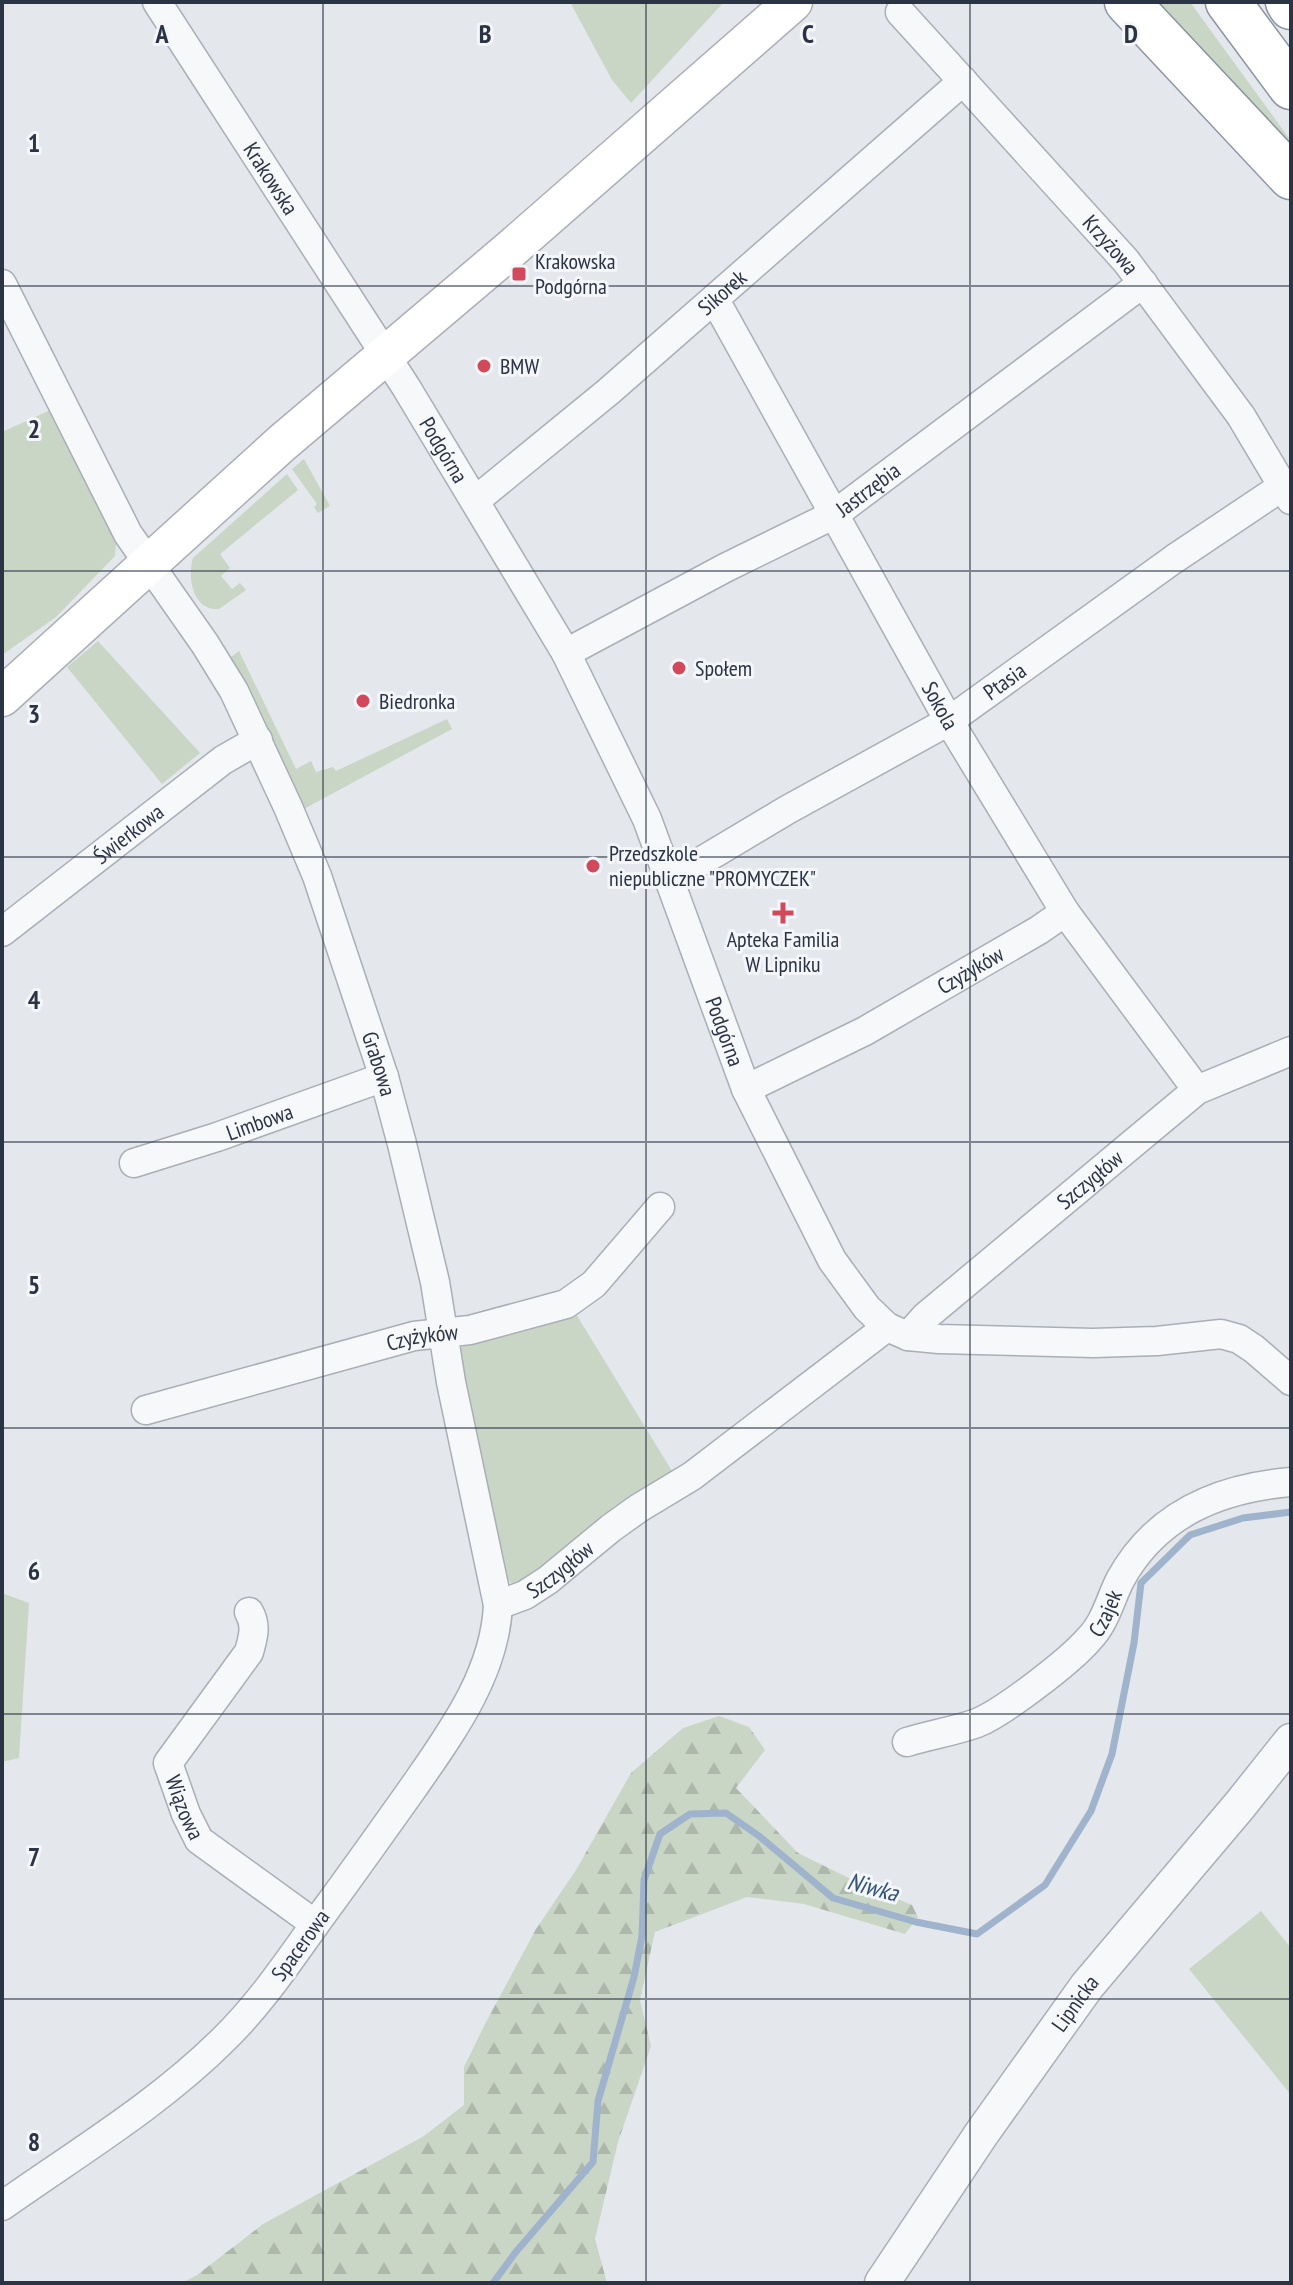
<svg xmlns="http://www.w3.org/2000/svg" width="1293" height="2285" viewBox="0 0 1293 2285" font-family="'PT Sans Narrow',sans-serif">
  <defs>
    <pattern id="forest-firs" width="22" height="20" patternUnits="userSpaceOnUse" patternTransform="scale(2)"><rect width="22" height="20" fill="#c9d6c5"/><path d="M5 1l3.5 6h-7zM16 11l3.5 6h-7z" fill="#adb8ab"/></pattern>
  </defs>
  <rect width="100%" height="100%" fill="#e4e7ec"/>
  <g fill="#c9d6c5">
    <path d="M570 2H724L631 103 612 80Z"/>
    <path d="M1144 2H1190L1291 141V161Z"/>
    <path d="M57 407 113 526 116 543 115 556 56 617 2 655V432Z"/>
    <path d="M304 459 330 506 318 513 314 507 317 504 292 469Z"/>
    <path d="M287 474 298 490 220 554 230 568 221 576 232 589 240 583 246 590 219 609C193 611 187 578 193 558Z"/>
    <path d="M98 641 200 753 162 784 67 667Z"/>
    <path d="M239 651 296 769 311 761 316 772 333 767 336 771 447 719 452 729 302 810 227 660Z"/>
    <path d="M573 1309 675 1476 524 1585 511 1583 504 1573 458 1354 464 1343Z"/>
    <path d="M2 1593 29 1603 19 1758 2 1762Z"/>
    <path d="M1261 1911 1291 1948V2095L1189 1969Z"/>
  </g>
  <path fill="url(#forest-firs)" d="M719 1716 749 1727 765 1750 736 1788 798 1853 857 1882 912 1905 918 1917 905 1934 804 1904 747 1897 655 1932 640 2000 651 2046 618 2142 595 2239 607 2283H182L197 2275 263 2224 424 2136 464 2105V2067L485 2024 536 1929 576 1870 631 1773 683 1728Z"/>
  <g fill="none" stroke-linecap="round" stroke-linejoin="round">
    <path stroke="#9fb4cc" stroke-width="7" d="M493 2283 515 2253 593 2162 598 2101 634 1977 642 1936 644 1880 660 1834 690 1814 726 1813 759 1836 833 1898 916 1922 977 1934 1045 1885 1091 1811 1112 1754 1134 1643 1141 1583 1190 1535 1243 1518 1291 1512"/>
    <g stroke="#a9aeb7" stroke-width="31">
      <g id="minor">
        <path id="s1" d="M157 2 406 387 566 653 647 819 746 1089 832 1260 867 1308 887 1327 908 1336 939 1339 1093 1343 1157 1341 1221 1334 1239 1339 1254 1349 1291 1381"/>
        <path id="s2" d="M900 12 1126 261 1241 416 1291 500"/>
        <path id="s3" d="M2 284 128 534 205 644 234 691 288 807 317 876 384 1077 402 1144 435 1282 451 1382 498 1605C495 1674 451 1733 413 1788 386 1826 359 1864 332 1901 297 1948 266 1998 224 2039 159 2104 77 2153 2 2206"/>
        <path id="s4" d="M715 300 949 721 1065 912 1197 1090"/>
        <path id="s5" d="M476 500 608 392 963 81"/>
        <path id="s6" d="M566 653 725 568 835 514 1143 283"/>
        <path id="s7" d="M668 877 695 865 787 810 949 721 1174 559 1283 486"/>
        <path id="s8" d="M2 932 223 760 258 740"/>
        <path id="s9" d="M746 1089 865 1031 1039 930 1065 912"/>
        <path id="s10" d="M134 1163 217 1137 384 1077"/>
        <path id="s11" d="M908 1336 925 1317 1197 1090 1291 1051"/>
        <path id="s12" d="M146 1410 414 1336 470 1330 566 1304 594 1284 660 1207"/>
        <path id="s13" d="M498 1605 525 1595 548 1580 611 1528 639 1508 692 1476 887 1327"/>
        <path id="s14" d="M249 1612C257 1626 253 1637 249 1652L168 1763 186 1814 199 1840 315 1924"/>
        <path id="s15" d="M907 1742C930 1735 955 1731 977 1723 1004 1712 1070 1661 1089 1639 1105 1623 1110 1600 1120 1580 1156 1514 1219 1488 1291 1482"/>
      </g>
    </g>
    <g stroke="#a9aeb7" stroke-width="37">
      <g id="tertiary">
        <path id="s16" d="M882 2283 982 2133 1087 1986 1240 1805 1291 1741"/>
      </g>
    </g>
    <g stroke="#a9aeb7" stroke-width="41">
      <path id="secondary" d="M2 697 282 443 511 249 793 2"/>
    </g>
    <g stroke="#8b94a3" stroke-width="47">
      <g id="motorway">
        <path d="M1127 2 1291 177"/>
        <path d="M1228 2 1291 87"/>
        <path d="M1288 2 1291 7"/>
      </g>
    </g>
    <use href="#minor" stroke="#f7f8fa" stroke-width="28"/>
    <use href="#tertiary" stroke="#f7f8fa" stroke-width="34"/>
    <use href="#secondary" stroke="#fff" stroke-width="38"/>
    <use href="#motorway" stroke="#fff" stroke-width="44"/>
  </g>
  <path fill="none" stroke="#2b3445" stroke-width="2" stroke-opacity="0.55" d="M323 2V2283M646 2V2283M970 2V2283M2 286H1291M2 571H1291M2 857H1291M2 1142H1291M2 1428H1291M2 1714H1291M2 1999H1291"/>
  <g fill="#d1495b" stroke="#f4f6f9" stroke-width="3">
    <rect x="511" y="266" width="16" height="16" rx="4"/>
    <circle cx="484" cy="366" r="8"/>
    <circle cx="679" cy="668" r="8"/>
    <circle cx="363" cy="701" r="8"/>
    <circle cx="593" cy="866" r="8"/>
    <path d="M779 901h8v8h8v8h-8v8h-8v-8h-8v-8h8z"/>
  </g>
  <g text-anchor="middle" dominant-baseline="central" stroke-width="6" stroke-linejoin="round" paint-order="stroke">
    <g font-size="22" fill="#2b3445" stroke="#f4f6f9">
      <text stroke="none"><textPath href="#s1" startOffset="210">Krakowska</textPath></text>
      <text stroke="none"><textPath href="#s2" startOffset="314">Krzyżowa</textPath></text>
      <text stroke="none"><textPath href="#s5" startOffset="322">Sikorek</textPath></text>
      <text stroke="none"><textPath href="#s1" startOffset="532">Podgórna</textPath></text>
      <text stroke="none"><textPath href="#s6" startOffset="344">Jastrzębia</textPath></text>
      <text stroke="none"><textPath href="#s7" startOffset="390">Ptasia</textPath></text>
      <text stroke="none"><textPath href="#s4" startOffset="464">Sokola</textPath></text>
      <text stroke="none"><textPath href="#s8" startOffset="160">Świerkowa</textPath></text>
      <text stroke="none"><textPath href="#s9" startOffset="254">Czyżyków</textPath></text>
      <text stroke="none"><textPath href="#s1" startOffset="1180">Podgórna</textPath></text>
      <text stroke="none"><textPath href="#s3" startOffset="870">Grabowa</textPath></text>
      <text stroke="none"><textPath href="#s10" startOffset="132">Limbowa</textPath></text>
      <text stroke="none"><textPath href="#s11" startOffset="240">Szczygłów</textPath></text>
      <text stroke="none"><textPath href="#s12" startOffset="286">Czyżyków</textPath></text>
      <text stroke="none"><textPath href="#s13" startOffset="72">Szczygłów</textPath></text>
      <text stroke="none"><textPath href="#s15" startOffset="244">Czajek</textPath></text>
      <text stroke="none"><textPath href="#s14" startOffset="226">Wiązowa</textPath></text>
      <text transform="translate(300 1945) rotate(-54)">Spacerowa</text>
      <text stroke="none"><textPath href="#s16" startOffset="340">Lipnicka</textPath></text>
    </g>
    <g font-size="22" fill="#2b3445" stroke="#f4f6f9" text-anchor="start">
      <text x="535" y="261">Krakowska<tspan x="535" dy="25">Podgórna</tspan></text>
      <text x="500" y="366">BMW</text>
      <text x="695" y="668">Społem</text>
      <text x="379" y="701">Biedronka</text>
      <text x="609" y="853">Przedszkole<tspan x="609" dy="25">niepubliczne "PROMYCZEK"</tspan></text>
      <text x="783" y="939" text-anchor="middle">Apteka Familia<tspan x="783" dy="25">W Lipniku</tspan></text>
    </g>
    <g font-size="24" font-style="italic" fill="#34527a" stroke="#f4f6f9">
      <text transform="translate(873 1887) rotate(15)">Niwka</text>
    </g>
  </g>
  <g font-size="26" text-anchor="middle" font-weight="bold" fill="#2b3445" stroke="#f4f6f9" stroke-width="6" stroke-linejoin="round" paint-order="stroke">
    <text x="162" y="43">A</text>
    <text x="485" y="43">B</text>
    <text x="808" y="43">C</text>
    <text x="1131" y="43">D</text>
    <text x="34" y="152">1</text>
    <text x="34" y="438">2</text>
    <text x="34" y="723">3</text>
    <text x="34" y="1009">4</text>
    <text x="34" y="1294">5</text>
    <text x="34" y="1580">6</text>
    <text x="34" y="1866">7</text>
    <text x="34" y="2151">8</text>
  </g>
  <rect width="1293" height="2285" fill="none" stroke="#2b3445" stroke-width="8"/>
</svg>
